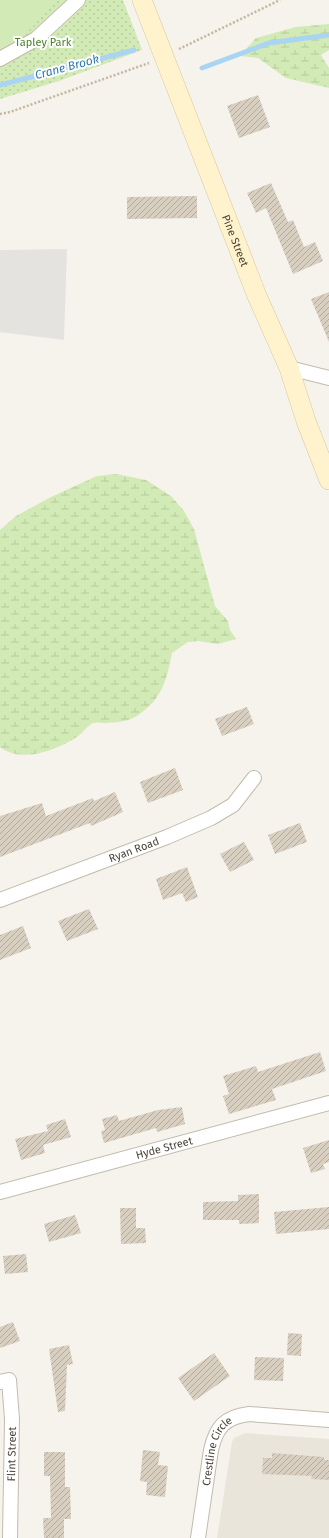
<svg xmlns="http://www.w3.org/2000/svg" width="329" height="1538" viewBox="0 0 329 1538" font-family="'Fira Sans',sans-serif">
  <defs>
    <pattern id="wetland-marsh" width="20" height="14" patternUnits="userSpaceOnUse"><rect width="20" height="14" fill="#d2eab5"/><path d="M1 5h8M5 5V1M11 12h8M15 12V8" fill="none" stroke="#b6ca9c"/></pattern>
    <pattern id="park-dots" width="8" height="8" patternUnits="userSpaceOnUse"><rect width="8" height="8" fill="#d2eab5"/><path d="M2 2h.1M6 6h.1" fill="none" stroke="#b6ca9c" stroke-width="1.8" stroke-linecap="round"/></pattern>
    <pattern id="building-hatch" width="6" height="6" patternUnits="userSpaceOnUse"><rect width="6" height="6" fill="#d8cfc1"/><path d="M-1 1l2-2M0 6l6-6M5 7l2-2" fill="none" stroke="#b1aa9e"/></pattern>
  </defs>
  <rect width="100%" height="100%" fill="#f6f3ec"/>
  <path fill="#eae5da" d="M245 1433 329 1439V1538H217L232 1442 234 1438Z"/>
  <g fill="url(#wetland-marsh)">
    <path d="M329 24V50L321 55 329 68V88L286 78 258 58 240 56 256 38 296 27Z"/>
    <path d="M116 474 146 480 171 496 184 511 194 529 215 606 228 621 230 630 236 639 218 644 198 641 188 642 172 653C168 673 164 694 147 708 133 721 124 722 106 723 102 723 97 722 93 723 88 725 82 733 77 737 56 750 22 764 0 747V530L16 516 51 497 97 476Z"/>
  </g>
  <path fill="url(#park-dots)" d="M0 0H123L142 50 59 81 0 99Z"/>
  <path fill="#d2eab5" d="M0 0H53L43 15 13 49 0 55Z"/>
  <path fill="#e5e3e0" d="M67 249 64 340 0 332V250Z"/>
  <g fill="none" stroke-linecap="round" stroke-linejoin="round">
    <g stroke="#a9d4f2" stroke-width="5">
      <path d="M202 68 269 43 329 35"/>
      <path d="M0 85 134 50"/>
    </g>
  </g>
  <g fill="url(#building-hatch)">
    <path d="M258 95 270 127 239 138 227 106Z"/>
    <path d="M271 183 288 222 293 220 304 247 315 242 323 261 293 274 266 208 256 213 247 193Z"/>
    <path d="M197 196V218L127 219V197Z"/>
    <path d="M329 292V342L311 299Z"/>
    <path d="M247 707 254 724 222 736 215 719Z"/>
    <path d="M175 768 183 790 148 803 140 782Z"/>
    <path d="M115 792 123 812 91 826 90 823 0 857V816L42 803 46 816 93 798 94 801Z"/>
    <path d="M300 823 307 842 275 854 268 835Z"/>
    <path d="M244 842 254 860 230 872 220 854Z"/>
    <path d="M187 867 198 897 186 902 182 893 163 900 156 879Z"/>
    <path d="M89 909 98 929 67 941 58 921Z"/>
    <path d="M23 926 31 948 0 960V935Z"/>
    <path d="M320 1052 326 1071 272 1089 276 1100 229 1114 223 1096 229 1094 223 1076 256 1066 258 1072Z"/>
    <path d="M182 1107 185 1124 157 1132 156 1128 104 1143 101 1131 105 1130 102 1119 117 1115 119 1121 158 1110Z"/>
    <path d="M65 1119 71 1137 43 1145 45 1153 21 1160 15 1139 48 1131 46 1125Z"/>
    <path d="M329 1140V1162L323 1164 325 1169 311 1173 303 1148Z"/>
    <path d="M259 1194V1223L239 1224V1220H203V1202L238 1201V1195Z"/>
    <path d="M329 1207V1229L276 1234 274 1212Z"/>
    <path d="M120 1208H136V1228H145L146 1243 121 1244Z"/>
    <path d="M75 1215 81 1233 49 1242 44 1224Z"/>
    <path d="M26 1254 28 1272 5 1274 3 1256Z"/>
    <path d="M13 1322 20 1341 0 1348V1327Z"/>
    <path d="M288 1333 302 1334 301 1356 287 1355Z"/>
    <path d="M69 1345 73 1364 67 1365 65 1411 58 1412 49 1349Z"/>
    <path d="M214 1353 230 1376 194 1401 178 1378Z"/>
    <path d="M255 1357 284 1358 283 1381 254 1380Z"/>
    <path d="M143 1450 160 1452 158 1465 168 1466 165 1497 146 1495 147 1482 140 1481Z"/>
    <path d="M44 1452H65V1487H70L71 1519H64V1538H44L43 1518H51L50 1476H44Z"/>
    <path d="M272 1453 324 1457V1460H329V1480L311 1479 312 1476 262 1474 263 1458H272Z"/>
  </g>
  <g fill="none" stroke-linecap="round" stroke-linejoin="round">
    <g stroke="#c2bbae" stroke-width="16">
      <g id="street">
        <path d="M0 59 36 39 78 0"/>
        <path d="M289 368 329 378"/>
        <path id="s1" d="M0 900 167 837 211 818 233 805 254 778"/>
        <path id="s2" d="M0 1192 329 1103"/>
        <path d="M0 1382 9 1380 12 1419 10 1538"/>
        <path id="s3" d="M198 1538 211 1450C216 1427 225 1417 249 1414L329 1420"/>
      </g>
    </g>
    <g stroke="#d6c79b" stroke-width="20">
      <g id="secondary">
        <path id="s4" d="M142 0 257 296 289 368 306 421 329 480"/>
      </g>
    </g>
    <g stroke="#c4b79f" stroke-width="2.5" stroke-dasharray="2 2" stroke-linecap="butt">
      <path d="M179 49 280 0"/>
      <path d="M0 114 10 112 149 63"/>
    </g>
    <use href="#street" stroke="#fff" stroke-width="14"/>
    <use href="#secondary" stroke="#fff3cd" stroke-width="19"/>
  </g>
  <g text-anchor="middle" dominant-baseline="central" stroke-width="4" stroke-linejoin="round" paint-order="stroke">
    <g font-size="11" fill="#4a7f2a" stroke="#fff">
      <text x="43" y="42">Tapley Park</text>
    </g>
    <g font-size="11" fill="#4b4439" stroke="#fff">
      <text stroke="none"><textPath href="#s4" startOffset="258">Pine Street</textPath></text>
      <text stroke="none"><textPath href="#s1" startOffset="143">Ryan Road</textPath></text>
      <text stroke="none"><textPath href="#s2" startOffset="170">Hyde Street</textPath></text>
      <text transform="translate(12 1454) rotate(-89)">Flint Street</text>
      <text stroke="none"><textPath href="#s3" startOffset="90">Crestline Circle</textPath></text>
    </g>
    <g font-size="12" font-style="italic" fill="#2e7ab2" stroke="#fff">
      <text transform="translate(67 67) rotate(-15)">Crane Brook</text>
    </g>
  </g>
</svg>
